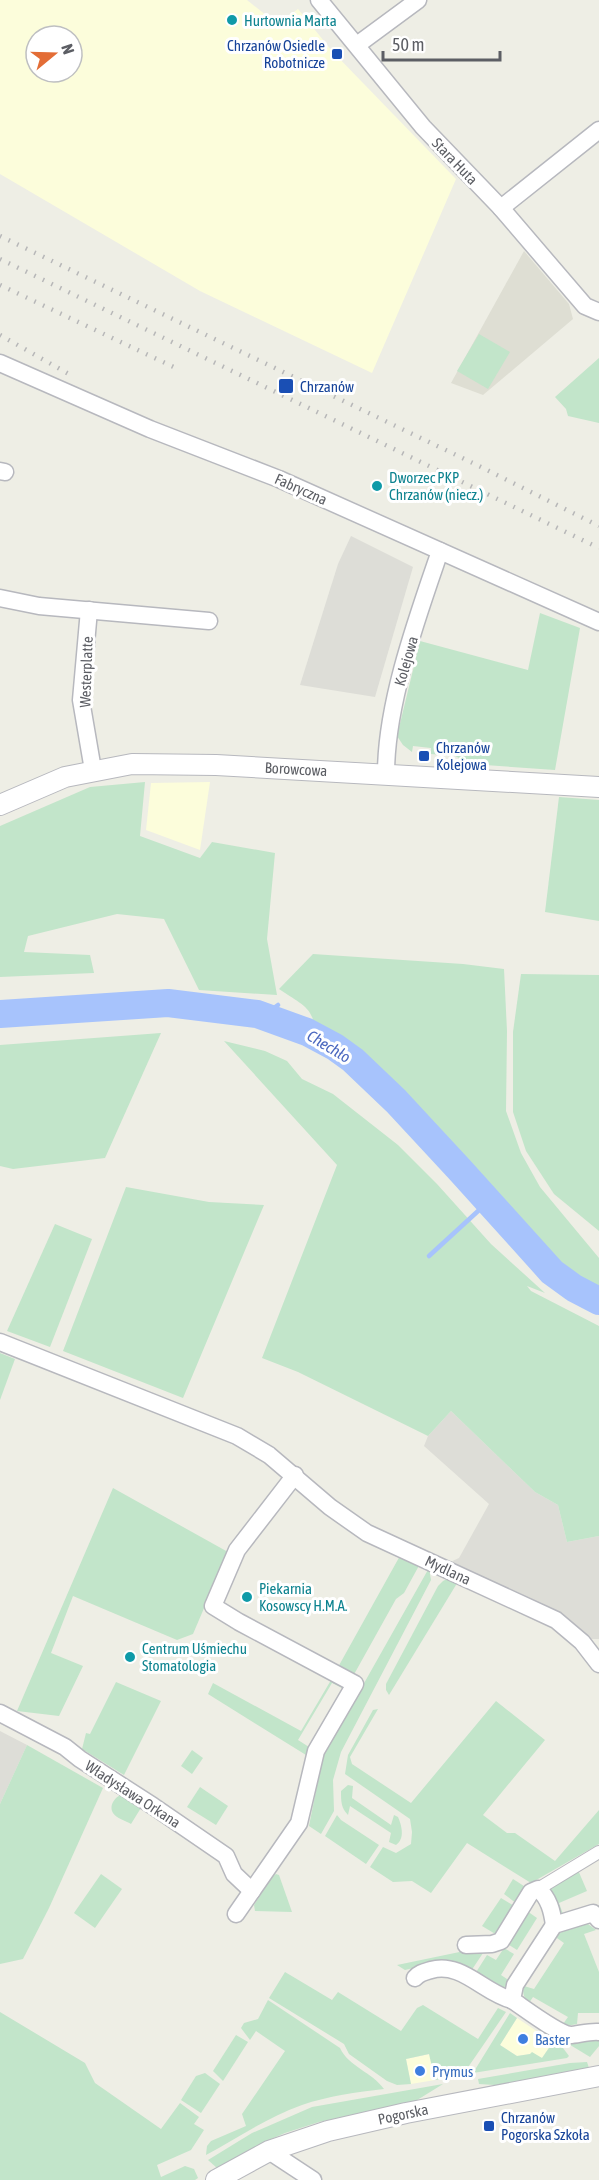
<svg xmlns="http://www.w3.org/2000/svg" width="599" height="2180" viewBox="0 0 599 2180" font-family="'Asap Condensed',sans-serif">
  <rect width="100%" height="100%" fill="#eeeee5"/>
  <g fill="#fcfddb" fill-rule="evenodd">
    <path d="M0 0H247L277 24 298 9 332 51 456 179 372 373 200 291 0 174ZM36 36H72V72H36Z"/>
    <path d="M210 782 200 850 146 830 151 783Z"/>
    <path d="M517 2018 553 2042 542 2058 531 2054 517 2056 500 2045Z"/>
    <path d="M430 2054 435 2080 411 2084 406 2059Z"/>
  </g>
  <g fill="#ddddd7">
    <path d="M351 536 413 567 375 697 300 685 338 564Z"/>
    <path d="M451 1411 535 1492 558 1505 567 1542 599 1536V1639H590L557 1615 448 1563 459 1558 489 1504 424 1446 428 1436Z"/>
    <path d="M0 1731 27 1745 0 1804Z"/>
  </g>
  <path fill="#deded3" d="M524 251 569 304 573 319 483 395 451 383Z"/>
  <g fill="#c2e5ca">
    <path d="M479 334 510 352 488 389 457 371Z"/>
    <path d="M599 358V423L568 416 566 409 555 397Z"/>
    <path d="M540 613 580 628 555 770 471 764 455 756 431 754V748L413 746 412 752 403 745 397 736 420 641 528 670Z"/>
    <path d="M145 782 140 836 200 858 212 842 275 853 267 939 277 995 199 990 164 919 117 914 28 936 24 952 90 955 94 973 0 977V826L90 787Z"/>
    <path d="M559 797 599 800V921L545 912Z"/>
    <path d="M313 954 463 964 504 969 507 1031 506 1111 521 1153 540 1187 599 1258V1294L580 1286 533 1244 421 1115 341 1044 313 1031C317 1008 297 1002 279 989Z"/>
    <path d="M521 974 599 975V1231L554 1194 526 1151 513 1112V1032Z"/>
    <path d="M161 1033 105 1158 13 1169 0 1166V1045Z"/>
    <path d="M224 1041 265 1051 287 1061 302 1079 333 1094 398 1145 437 1184 491 1244 545 1293 527 1286 531 1291 599 1326V1536L567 1542 558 1505 535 1492 451 1411 428 1436 298 1372 262 1358 337 1165Z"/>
    <path d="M126 1187 209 1202 264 1205 183 1398 63 1351Z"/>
    <path d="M55 1224 92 1239 50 1347 7 1331Z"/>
    <path d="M0 1353 15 1359 0 1400Z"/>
    <path d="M113 1488 228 1552 193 1634 177 1640 73 1596 51 1653 83 1666 59 1716 17 1711Z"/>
    <path d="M401 1554 421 1562 404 1593 396 1599 352 1678 337 1669Z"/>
    <path d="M429 1568 431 1580 341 1752 333 1780 334 1811 321 1834 309 1826 323 1756Z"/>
    <path d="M449 1578 459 1580 389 1695 386 1690V1684L438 1586 443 1581Z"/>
    <path d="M334 1675 346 1690 332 1683 298 1740 309 1747 306 1755 208 1694 213 1683 301 1731Z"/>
    <path d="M116 1682 161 1701 124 1775 82 1749 86 1733 90 1734Z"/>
    <path d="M496 1701 545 1740 483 1815 507 1833H515L555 1861 599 1810V1844L531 1883 467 1843 431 1893 412 1881 393 1882 370 1867 383 1847 396 1853 411 1844 412 1832 410 1819 345 1774 348 1755 373 1710 378 1709 350 1757 352 1764 411 1803Z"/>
    <path d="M27 1745 103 1788 49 1908 23 1959 0 1964V1804Z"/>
    <path d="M192 1750 203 1758 192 1774 181 1766Z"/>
    <path d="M348 1785 353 1786 352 1798 391 1825 394 1815 398 1817C402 1826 405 1839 396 1845L389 1842 391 1833 350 1806 348 1815C341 1808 341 1801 341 1791Z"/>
    <path d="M200 1787 228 1806 216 1825 187 1807Z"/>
    <path d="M125 1793 144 1803 131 1824C126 1821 116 1818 113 1813 108 1804 117 1795 125 1793Z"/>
    <path d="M337 1815 341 1820 379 1845 366 1864 325 1836Z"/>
    <path d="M578 1870 587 1891 559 1903 563 1914 560 1915 549 1888Z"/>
    <path d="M101 1874 122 1889 95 1928 74 1913Z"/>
    <path d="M276 1874 279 1875 292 1912 255 1911 254 1905 272 1877Z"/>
    <path d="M513 1879 527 1888 517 1904 504 1894Z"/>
    <path d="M501 1898 516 1907 497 1935 482 1926Z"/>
    <path d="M527 1911 537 1918 517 1950 506 1943Z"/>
    <path d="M588 1924 596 1930 584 1934 599 1972V2013H578L577 2024 567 2026 563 2024 568 2017 533 1997 529 2003C524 1998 522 1993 524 1986L534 1989 564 1943 554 1936 576 1925Z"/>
    <path d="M504 1948 514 1954 501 1975 510 1981 503 1989 473 1977 487 1955 496 1960Z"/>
    <path d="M474 1949 483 1953 469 1974 438 1962 405 1970 397 1965Z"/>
    <path d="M285 1972 332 2000 338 1992 401 2031 417 2008 423 2005 478 2039 498 2008 506 2012 462 2076 435 2080 429 2054 406 2059 411 2084 397 2085 387 2081 349 2054 344 2044 269 1998Z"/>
    <path d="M268 2000 340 2048C349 2067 372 2072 384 2089 357 2092 328 2096 302 2105 268 2117 237 2138 206 2155L207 2146 211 2141 246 2126 242 2114 285 2051 256 2031 250 2040 241 2028 244 2023 258 2019Z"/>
    <path d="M0 2012 85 2063 95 2083 161 2129 180 2103 199 2117 194 2124 204 2130 191 2150 157 2165 161 2177 185 2166 194 2169 198 2178 195 2180H0Z"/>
    <path d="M510 2013 517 2018 500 2045 517 2056 530 2054 532 2052 542 2058 553 2042 563 2048 569 2056 567 2058 473 2073Z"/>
    <path d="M236 2035 248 2042 223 2081 213 2071Z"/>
    <path d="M584 2038 599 2039V2046L590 2057 567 2043Z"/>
    <path d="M587 2062 590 2071 509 2086 479 2084 478 2079 570 2063Z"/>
    <path d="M205 2073 220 2084 201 2113 181 2100 196 2076Z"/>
    <path d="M443 2084 414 2102 319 2122 285 2133 262 2143 217 2168 208 2160 252 2133 312 2107Z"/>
  </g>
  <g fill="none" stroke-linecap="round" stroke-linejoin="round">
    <g stroke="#a7c3fc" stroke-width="4.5">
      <path d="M263 1016 278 1005"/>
      <path d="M297 1028 303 1019"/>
      <path d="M429 1256 489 1201"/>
    </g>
    <path stroke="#a7c3fc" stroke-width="28" d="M0 1014 168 1003 257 1014 307 1032 335 1047 353 1060 396 1101 460 1170 552 1272 574 1288 599 1301"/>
    <g stroke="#b7b8be" stroke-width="14">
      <path id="pedestrian" d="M538 1889 599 1852"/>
    </g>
    <g stroke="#b7b8be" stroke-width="19">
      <g id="minor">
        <path d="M319 0 423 127 501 208 585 306 599 312"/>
        <path d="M357 45 418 0"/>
        <path d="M501 208 599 130"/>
        <path d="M0 363 150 429 279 479 599 622"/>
        <path d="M0 471 5 472"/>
        <path d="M0 598 39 606 209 621"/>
        <path d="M89 610 81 700 93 770"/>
        <path d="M386 774C386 703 417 618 440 551"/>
        <path d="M0 1342 237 1436 269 1455 330 1507 367 1533 556 1620 582 1642 599 1664"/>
        <path d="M0 1713 65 1747 80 1759 153 1806 226 1856 234 1874 252 1891"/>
        <path d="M236 1914 299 1823 316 1751 355 1684 239 1622 213 1606 237 1550 295 1475"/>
        <path d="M599 1920 593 1913 554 1925 515 1985 512 2000C524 2008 557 2033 570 2035 577 2035 589 2031 599 2032"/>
        <path d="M466 1945 492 1944 501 1941 531 1892 538 1889C549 1898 552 1911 554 1925"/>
        <path d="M415 1978C419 1973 424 1972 431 1970 461 1961 484 1993 512 2000"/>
        <path d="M269 2151 313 2180"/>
      </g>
    </g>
    <g stroke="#b7b8be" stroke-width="22">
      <g id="tertiary">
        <path d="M0 805 65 777 132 764 216 765 599 787"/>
        <path d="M216 2180 269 2151 328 2131 406 2113 599 2076"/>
      </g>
    </g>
    <use href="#pedestrian" stroke="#fff" stroke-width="12"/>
    <use href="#minor" stroke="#fff" stroke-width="16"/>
    <use href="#tertiary" stroke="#fff" stroke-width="20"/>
    <g stroke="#b7b7b8" stroke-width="4.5" stroke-dasharray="1.5 8" stroke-linecap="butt">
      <path d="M0 236 479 466 599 526"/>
      <path d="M0 259 599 548"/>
      <path d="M0 285 180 370"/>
      <path d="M0 335 74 377"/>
    </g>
  </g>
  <g fill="#0f9aa8" stroke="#fff" stroke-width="2">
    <circle cx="232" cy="20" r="6"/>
    <circle cx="377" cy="486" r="6"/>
    <circle cx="247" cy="1597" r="6"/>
    <circle cx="130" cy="1657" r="6"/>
  </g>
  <g fill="#1a4fb4" stroke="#fff" stroke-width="2">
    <rect x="331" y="48" width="12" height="12" rx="3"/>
    <rect x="278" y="378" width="16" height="16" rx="3"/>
    <rect x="418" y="750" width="12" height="12" rx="3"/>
    <rect x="483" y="2120" width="12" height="12" rx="3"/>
  </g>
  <g fill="#3f7fe0" stroke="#fff" stroke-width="2">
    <circle cx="523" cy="2039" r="6"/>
    <circle cx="420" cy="2071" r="6"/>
  </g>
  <g text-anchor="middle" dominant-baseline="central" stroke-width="6" stroke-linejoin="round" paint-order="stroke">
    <g font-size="15" fill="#0d838f" stroke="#fff" text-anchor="start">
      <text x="244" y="20">Hurtownia Marta</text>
      <text x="389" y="477">Dworzec PKP<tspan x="389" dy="17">Chrzanów (niecz.)</tspan></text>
      <text x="259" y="1588">Piekarnia<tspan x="259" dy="17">Kosowscy H.M.A.</tspan></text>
      <text x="142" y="1648">Centrum Uśmiechu<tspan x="142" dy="17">Stomatologia</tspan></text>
    </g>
    <g font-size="15" fill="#164399" stroke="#fff" text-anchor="start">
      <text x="325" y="45" text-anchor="end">Chrzanów Osiedle<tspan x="325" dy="17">Robotnicze</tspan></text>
      <text x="300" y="386">Chrzanów</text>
      <text x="436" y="747">Chrzanów<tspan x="436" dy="17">Kolejowa</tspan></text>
      <text x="501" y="2117">Chrzanów<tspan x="501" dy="17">Pogorska Szkoła</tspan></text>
    </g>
    <g font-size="15" fill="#5c5e64" stroke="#fff">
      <text transform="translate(455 161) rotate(46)">Stara Huta</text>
      <text transform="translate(301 489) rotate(24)">Fabryczna</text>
      <text transform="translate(406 661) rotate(-74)">Kolejowa</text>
      <text transform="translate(86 672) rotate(-88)">Westerplatte</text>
      <text transform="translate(296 769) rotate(3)">Borowcowa</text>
      <text transform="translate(448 1570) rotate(25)">Mydlana</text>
      <text transform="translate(133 1794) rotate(33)">Władysława Orkana</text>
      <text transform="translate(403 2114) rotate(-12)">Pogorska</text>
    </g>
    <g font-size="15" fill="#366cbe" stroke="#fff" text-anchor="start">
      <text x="535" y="2039">Baster</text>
      <text x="432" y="2071">Prymus</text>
    </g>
    <g font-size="16" font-style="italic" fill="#4a67bf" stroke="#fff">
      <text transform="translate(329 1046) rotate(31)">Chechło</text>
    </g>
  </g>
  <g transform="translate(54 54) rotate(71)"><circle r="28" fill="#ffffff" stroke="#bebfc1" stroke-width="1.5"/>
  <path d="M0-4.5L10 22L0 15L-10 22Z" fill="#e36d36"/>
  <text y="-9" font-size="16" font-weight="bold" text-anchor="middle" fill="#5c5e64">N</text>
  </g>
  <path d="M383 51v9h117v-9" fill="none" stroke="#5c5e64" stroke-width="3"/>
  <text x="392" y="51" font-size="18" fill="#5c5e64" stroke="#ffffff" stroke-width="4.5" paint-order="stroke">50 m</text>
</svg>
